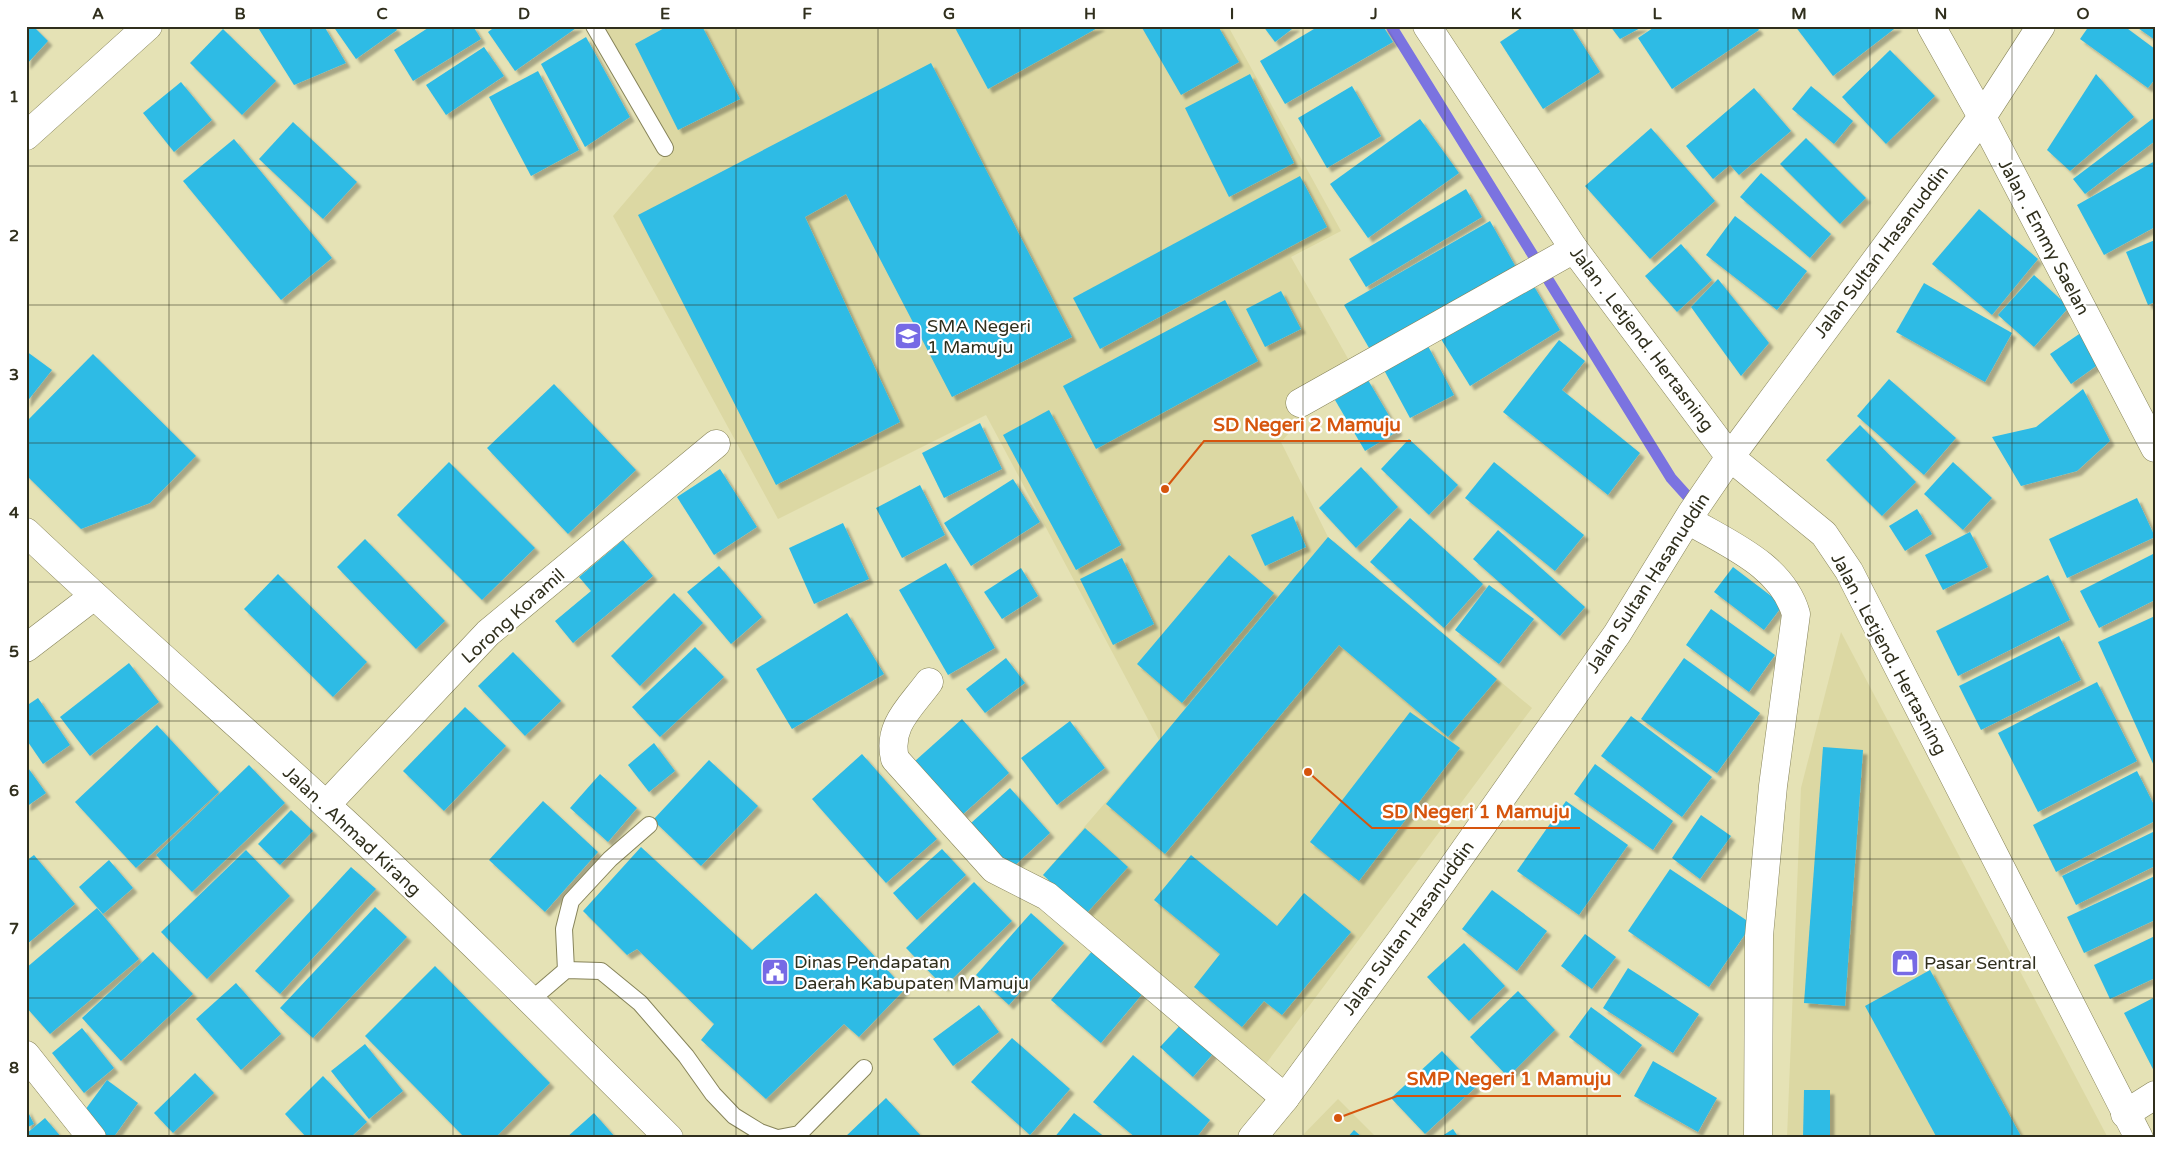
<svg xmlns="http://www.w3.org/2000/svg" width="2181" height="1164" viewBox="0 0 2181 1164" font-family="'Varela Round',sans-serif">
  <defs>
    <filter id="shadow"><feDropShadow dx="4.5" dy="4.5" stdDeviation="1" flood-color="#0004"/></filter>
  </defs>
  <rect width="100%" height="100%" fill="#e5e2b5"/>
  <g fill="#dcd8a3">
    <path d="M598 26H1228L1341 231 1291 257 1351 364 1281 442 1328 537 1532 708 1265 1065 1043 875 1159 740 986 415 778 519 613 216 671 148Z"/>
    <path d="M1841 632 2108 1138H1787L1801 788Z"/>
    <path d="M1338 1099 1377 1138H1300Z"/>
  </g>
  <g fill="none" stroke-linecap="round" stroke-linejoin="round">
    <path stroke="#7b73e0" stroke-width="11" d="M1391 26 1671 478 1697 507"/>
  </g>
  <g fill="#2ebbe5" filter="url(#shadow)">
    <path d="M26 26H33L48 41 26 65Z"/>
    <path d="M257 26H324L346 63 294 85Z"/>
    <path d="M333 26H394L397 30 356 59Z"/>
    <path d="M431 26H473L481 39 413 81 394 50Z"/>
    <path d="M496 26H579L515 71 488 32Z"/>
    <path d="M668 26H702L740 99 678 130 635 44Z"/>
    <path d="M954 26H1101L988 89Z"/>
    <path d="M1141 26H1218L1239 62 1181 95Z"/>
    <path d="M1263 26H1296L1275 42Z"/>
    <path d="M1319 26H1383L1393 42 1285 104 1260 61Z"/>
    <path d="M1524 26H1571L1600 72 1543 109 1500 42Z"/>
    <path d="M1610 26H1644L1620 39Z"/>
    <path d="M1656 26H1756L1759 30 1672 89 1638 38Z"/>
    <path d="M1795 26H1898L1833 76Z"/>
    <path d="M2089 26H2124L2155 49V79L2148 88 2080 39Z"/>
    <path d="M2135 26H2155V40Z"/>
    <path d="M223 29 276 81 242 115 190 63Z"/>
    <path d="M586 37 630 117 585 147 541 64Z"/>
    <path d="M484 47 504 76 446 115 426 85Z"/>
    <path d="M1890 50 1935 96 1886 144 1842 97Z"/>
    <path d="M931 63 1072 337 952 397 846 194 805 217 900 422 776 485 638 215Z"/>
    <path d="M538 71 579 150 531 176 489 97Z"/>
    <path d="M1250 74 1294 163 1229 197 1185 108Z"/>
    <path d="M2096 74 2134 117 2070 171 2047 150Z"/>
    <path d="M181 82 212 120 174 152 143 113Z"/>
    <path d="M1352 86 1381 136 1327 168 1298 118Z"/>
    <path d="M1811 86 1853 121 1834 144 1792 109Z"/>
    <path d="M1754 88 1791 131 1739 175 1730 165 1713 179 1686 146Z"/>
    <path d="M2155 117V141L2085 194 2073 179Z"/>
    <path d="M1420 119 1459 173 1368 238 1330 184Z"/>
    <path d="M293 122 357 182 323 219 259 159Z"/>
    <path d="M1651 128 1715 201 1650 259 1585 186Z"/>
    <path d="M1806 138 1866 198 1840 224 1780 164Z"/>
    <path d="M234 139 332 258 281 300 183 181Z"/>
    <path d="M2155 161V227L2104 255 2077 205Z"/>
    <path d="M1761 173 1831 234 1810 258 1740 197Z"/>
    <path d="M1300 176 1327 227 1100 349 1073 298Z"/>
    <path d="M1466 189 1482 217 1366 287 1349 259Z"/>
    <path d="M1979 209 2038 259 1992 315 1932 264Z"/>
    <path d="M1735 216 1807 271 1777 310 1706 255Z"/>
    <path d="M1490 221 1517 269 1372 353 1344 305Z"/>
    <path d="M2155 240V302L2148 305 2126 252Z"/>
    <path d="M1681 244 1712 280 1677 312 1645 276Z"/>
    <path d="M2034 275 2069 307 2034 347 1998 315Z"/>
    <path d="M1718 279 1769 343 1741 376 1691 307Z"/>
    <path d="M1532 283 1560 330 1470 386 1441 339Z"/>
    <path d="M1924 283 2012 333 1985 382 1896 332Z"/>
    <path d="M1281 291 1301 329 1265 347 1246 309Z"/>
    <path d="M1225 300 1258 361 1096 449 1063 386Z"/>
    <path d="M2085 330 2106 359 2071 384 2050 354Z"/>
    <path d="M1559 340 1585 361 1562 390 1640 453 1608 495 1503 412Z"/>
    <path d="M1428 346 1454 395 1410 418 1384 370Z"/>
    <path d="M26 351 52 370 26 403Z"/>
    <path d="M93 354 196 456 150 503 81 529 26 475V422Z"/>
    <path d="M1889 379 1956 438 1924 475 1857 416Z"/>
    <path d="M1368 380 1398 431 1365 451 1335 400Z"/>
    <path d="M554 384 636 470 568 534 487 448Z"/>
    <path d="M2083 389 2110 441 2077 471 2021 486 1992 437 2036 427Z"/>
    <path d="M1049 410 1121 545 1076 570 1003 435Z"/>
    <path d="M980 423 1002 469 944 498 922 453Z"/>
    <path d="M1860 425 1916 482 1882 516 1826 460Z"/>
    <path d="M1409 439 1458 485 1429 515 1381 469Z"/>
    <path d="M449 462 535 548 482 600 397 515Z"/>
    <path d="M1494 462 1584 535 1555 571 1465 498Z"/>
    <path d="M1953 462 1992 498 1963 530 1924 494Z"/>
    <path d="M1361 467 1398 507 1356 548 1319 508Z"/>
    <path d="M720 469 757 527 714 555 677 497Z"/>
    <path d="M1013 479 1040 522 971 566 944 523Z"/>
    <path d="M920 485 945 535 902 558 876 508Z"/>
    <path d="M2137 498 2155 537 2067 578 2049 539Z"/>
    <path d="M1917 509 1932 534 1905 551 1889 526Z"/>
    <path d="M1293 516 1306 547 1265 566 1251 535Z"/>
    <path d="M1410 518 1483 584 1444 628 1370 562Z"/>
    <path d="M843 523 869 579 814 604 789 548Z"/>
    <path d="M1498 530 1585 607 1560 636 1473 559Z"/>
    <path d="M1970 532 1988 567 1943 590 1925 555Z"/>
    <path d="M1328 537 1497 679 1448 737 1339 645 1165 854 1106 804Z"/>
    <path d="M365 539 445 621 416 649 337 567Z"/>
    <path d="M623 540 653 576 573 643 555 621 591 591 579 577Z"/>
    <path d="M2155 553V600L2099 628 2080 591Z"/>
    <path d="M1229 555 1274 593 1182 703 1137 664Z"/>
    <path d="M1122 558 1154 624 1113 645 1080 579Z"/>
    <path d="M946 563 995 648 948 675 899 590Z"/>
    <path d="M719 566 762 617 731 644 687 592Z"/>
    <path d="M1733 567 1783 605 1764 630 1714 592Z"/>
    <path d="M1021 568 1038 596 1002 619 984 592Z"/>
    <path d="M278 574 367 662 333 697 244 609Z"/>
    <path d="M2048 575 2070 620 1958 676 1936 631Z"/>
    <path d="M1489 585 1534 619 1499 664 1455 630Z"/>
    <path d="M674 593 703 623 640 686 611 656Z"/>
    <path d="M1711 609 1775 655 1749 692 1686 645Z"/>
    <path d="M847 613 884 674 792 729 756 669Z"/>
    <path d="M2155 616V768L2098 642Z"/>
    <path d="M2059 636 2081 680 1981 730 1959 686Z"/>
    <path d="M695 647 724 677 660 737 632 707Z"/>
    <path d="M513 652 561 701 525 736 478 686Z"/>
    <path d="M1006 658 1025 683 985 713 966 689Z"/>
    <path d="M1684 658 1760 713 1717 773 1641 719Z"/>
    <path d="M129 663 159 702 90 756 60 717Z"/>
    <path d="M2097 682 2137 761 2038 812 1998 733Z"/>
    <path d="M38 698 70 745 43 764 26 739V706Z"/>
    <path d="M465 707 506 746 444 811 403 771Z"/>
    <path d="M1410 712 1460 748 1359 881 1310 842Z"/>
    <path d="M1631 716 1712 777 1682 817 1601 756Z"/>
    <path d="M962 719 1009 773 962 815 915 761Z"/>
    <path d="M1070 721 1105 768 1057 805 1021 758Z"/>
    <path d="M157 725 219 792 136 868 75 802Z"/>
    <path d="M654 743 675 771 649 792 628 765Z"/>
    <path d="M1823 747 1863 750 1845 1006 1804 1003Z"/>
    <path d="M862 754 937 839 886 883 812 799Z"/>
    <path d="M709 760 758 806 701 866 653 820Z"/>
    <path d="M1595 764 1673 821 1653 850 1574 794Z"/>
    <path d="M26 765 46 793 26 807Z"/>
    <path d="M249 765 285 803 192 892 156 855Z"/>
    <path d="M2137 771 2155 807V821L2056 872 2033 825Z"/>
    <path d="M600 774 637 808 608 842 570 808Z"/>
    <path d="M1010 788 1050 833 1011 869 971 823Z"/>
    <path d="M543 801 598 852 545 912 489 860Z"/>
    <path d="M1566 801 1628 845 1579 915 1517 871Z"/>
    <path d="M291 810 313 831 280 865 258 844Z"/>
    <path d="M1701 815 1731 836 1700 879 1672 858Z"/>
    <path d="M1085 828 1128 867 1086 914 1043 875Z"/>
    <path d="M2155 831V866L2076 905 2062 876Z"/>
    <path d="M641 847 752 950 816 893 905 989 859 1037 844 1024 766 1099 701 1040 714 1024 637 949 627 955 583 911Z"/>
    <path d="M942 849 966 875 917 920 893 893Z"/>
    <path d="M246 850 290 896 207 979 161 932Z"/>
    <path d="M34 855 75 904 26 945V861Z"/>
    <path d="M1191 855 1277 926 1304 893 1351 932 1282 1015 1264 1001 1242 1027 1194 987 1220 954 1154 900Z"/>
    <path d="M109 860 133 888 103 914 79 887Z"/>
    <path d="M351 867 376 889 280 994 255 971Z"/>
    <path d="M1670 869 1752 924 1709 987 1628 931Z"/>
    <path d="M2155 876V920L2084 953 2067 917Z"/>
    <path d="M974 882 1012 921 944 987 906 948Z"/>
    <path d="M1492 890 1547 931 1517 971 1462 929Z"/>
    <path d="M375 907 407 937 313 1038 280 1008Z"/>
    <path d="M97 908 139 959 50 1034 26 1007V968Z"/>
    <path d="M1031 913 1064 943 1009 1005 976 975Z"/>
    <path d="M1585 934 1616 957 1592 989 1561 966Z"/>
    <path d="M2155 936V978L2110 999 2094 965Z"/>
    <path d="M1464 943 1505 986 1469 1021 1427 977Z"/>
    <path d="M1093 950 1144 992 1101 1043 1051 1000Z"/>
    <path d="M153 952 193 994 121 1061 82 1018Z"/>
    <path d="M435 966 550 1083 495 1138H465L365 1036Z"/>
    <path d="M1628 968 1699 1014 1673 1053 1603 1008Z"/>
    <path d="M1930 970 2022 1138H1937L1865 1006Z"/>
    <path d="M236 983 281 1034 241 1070 196 1019Z"/>
    <path d="M1518 991 1555 1030 1508 1077 1470 1037Z"/>
    <path d="M2155 997V1073L2124 1013Z"/>
    <path d="M979 1005 999 1032 953 1066 933 1039Z"/>
    <path d="M1591 1007 1642 1045 1619 1075 1569 1037Z"/>
    <path d="M1185 1020 1217 1049 1193 1077 1160 1047Z"/>
    <path d="M82 1028 114 1068 84 1093 52 1053Z"/>
    <path d="M1012 1038 1070 1089 1030 1135 971 1082Z"/>
    <path d="M365 1044 403 1091 369 1119 331 1071Z"/>
    <path d="M1442 1051 1476 1087 1425 1134 1391 1098Z"/>
    <path d="M1133 1055 1210 1120 1196 1138H1136L1093 1102Z"/>
    <path d="M1653 1061 1717 1098 1698 1132 1634 1096Z"/>
    <path d="M195 1073 214 1093 173 1133 154 1113Z"/>
    <path d="M323 1076 367 1122 350 1138H307L285 1114Z"/>
    <path d="M107 1080 138 1103 113 1138H100L77 1121Z"/>
    <path d="M1804 1090H1830V1138H1803Z"/>
    <path d="M886 1098 923 1138H844Z"/>
    <path d="M26 1108 34 1124 26 1128Z"/>
    <path d="M594 1113 616 1138H566Z"/>
    <path d="M1074 1113 1106 1138H1054Z"/>
    <path d="M45 1118 62 1138H26V1134Z"/>
    <path d="M1453 1129 1459 1138H1439Z"/>
    <path d="M1354 1130 1363 1138H1347Z"/>
  </g>
  <g fill="none" stroke-linecap="round" stroke-linejoin="round">
    <g stroke="#87845a" stroke-width="18">
      <g id="service">
        <path d="M594 26 665 148"/>
        <path d="M566 970 564 929 571 901 610 859 649 825"/>
        <path d="M531 1000 566 970 601 971 640 1003 686 1056 713 1094 734 1116 760 1132 777 1138"/>
        <path d="M778 1138 799 1134 864 1068"/>
      </g>
    </g>
    <g stroke="#87845a" stroke-width="29">
      <g id="minor">
        <path d="M1427 26 1574 249 1730 457 1824 534 1849 571 2139 1138"/>
        <path d="M1931 26 1982 117 2155 448"/>
        <path d="M26 136 148 26"/>
        <path d="M1300 403 1574 249"/>
        <path d="M1688 520C1728 544 1782 565 1796 614L1773 786 1759 936 1758 1138"/>
        <path d="M26 648 94 596"/>
        <path d="M929 682C910 708 887 726 895 759L994 869 1047 896 1285 1098"/>
        <path d="M326 805 488 633 716 444"/>
        <path d="M26 1055 92 1138"/>
        <path d="M2125 1114 2155 1095"/>
      </g>
    </g>
    <g stroke="#87845a" stroke-width="29">
      <g id="secondary">
        <path d="M26 532C124 625 226 713 325 804 443 912 556 1025 669 1138"/>
        <path d="M1252 1138 1285 1098 1404 936 1617 634 1691 514 1730 457 1982 117 2041 26"/>
      </g>
    </g>
    <use href="#service" stroke="#fff" stroke-width="16"/>
    <use href="#minor" stroke="#fff" stroke-width="28"/>
    <use href="#secondary" stroke="#fff" stroke-width="28"/>
  </g>
  <path fill="none" stroke="#302f1d" stroke-width="1" stroke-opacity="0.55" d="M169 26V1138M311 26V1138M453 26V1138M594 26V1138M736 26V1138M878 26V1138M1020 26V1138M1161 26V1138M1303 26V1138M1445 26V1138M1587 26V1138M1728 26V1138M1870 26V1138M2012 26V1138M26 166H2155M26 305H2155M26 443H2155M26 582H2155M26 721H2155M26 859H2155M26 998H2155"/>
  <defs>
    <g id="school-square" transform="scale(1.4375)"><rect x="-9" y="-9" width="18" height="18" rx="4" fill="#766ae5" stroke="#fff"/><path d="M0-5L7-2L0 1L-7-2ZM-4 1L0 2.5L4 1V4Q0 6-4 4Z" fill="#fff"/></g>
    <g id="shop-square" transform="scale(1.4375)"><rect x="-9" y="-9" width="18" height="18" rx="4" fill="#766ae5" stroke="#fff"/><path d="M-5-2.5h2.3a2.7 3.5 0 0 1 5.4 0H5L5.5 6h-11ZM-1.5-2.5h3a1.5 2.3 0 0 0-3 0Z" fill="#fff"/></g>
    <g id="civic-square" transform="scale(1.4375)"><rect x="-9" y="-9" width="18" height="18" rx="4" fill="#766ae5" stroke="#fff"/><path d="M-.6-6.5H3V-4.5H.6V-3L4-1V1h2V6H-6V1h2V-1L-.6-3ZM-1.2 2.5V6h2.4V2.5Z" fill="#fff"/></g>
  </defs>
  <g fill-rule="evenodd">
    <use href="#school-square" x="908" y="336"/>
    <use href="#shop-square" x="1905" y="963"/>
    <use href="#civic-square" x="775" y="972"/>
  </g>
  <g text-anchor="middle" dominant-baseline="central" stroke-width="4.5" stroke-linejoin="round" paint-order="stroke">
    <g font-size="18" fill="#302f1d" stroke="#fff">
      <text transform="translate(2044 237) rotate(62)">Jalan . Emmy Saelan</text>
      <text transform="translate(1881 252) rotate(-53)">Jalan Sultan Hasanuddin</text>
      <text transform="translate(1642 339) rotate(53)">Jalan . Letjend. Hertasning</text>
      <text transform="translate(1648 583) rotate(-57)">Jalan Sultan Hasanuddin</text>
      <text transform="translate(513 616) rotate(-42)">Lorong Koramil</text>
      <text transform="translate(1889 654) rotate(62)">Jalan . Letjend. Hertasning</text>
      <text transform="translate(352 831) rotate(43)">Jalan . Ahmad Kirang</text>
      <text transform="translate(1408 928) rotate(-54)">Jalan Sultan Hasanuddin</text>
    </g>
    <g font-size="18" fill="#302f1d" stroke="#fff" text-anchor="start">
      <text x="927" y="326">SMA Negeri<tspan x="927" dy="21">1 Mamuju</tspan></text>
      <text x="794" y="962">Dinas Pendapatan<tspan x="794" dy="21">Daerah Kabupaten Mamuju</tspan></text>
      <text x="1924" y="963">Pasar Sentral</text>
    </g>
  </g>
  <path fill="none" stroke="#d6550e" stroke-width="2" d="M1165 489L1204 441H1411M1308 772L1372 828H1580M1338 1118L1397 1096H1621"/>
  <g fill="#d6550e" stroke="#fff" stroke-width="2">
    <circle cx="1165" cy="489" r="5"/>
    <circle cx="1308" cy="772" r="5"/>
    <circle cx="1338" cy="1118" r="5"/>
  </g>
  <g font-size="19" text-anchor="middle" font-weight="bold" fill="#d6550e" stroke="#fff" stroke-width="4.5" stroke-linejoin="round" paint-order="stroke">
    <text x="1307" y="431">SD Negeri 2 Mamuju</text>
    <text x="1476" y="818">SD Negeri 1 Mamuju</text>
    <text x="1509" y="1085">SMP Negeri 1 Mamuju</text>
  </g>
  <rect width="2181" height="1164" fill="none" stroke="#ffffff" stroke-width="55"/>
  <rect x="28" y="28" width="2126" height="1108" fill="none" stroke="#302f1d" stroke-width="2"/>
  <g font-size="16" text-anchor="middle" font-weight="bold" fill="#302f1d">
    <text x="98" y="19">A</text>
    <text x="240" y="19">B</text>
    <text x="382" y="19">C</text>
    <text x="524" y="19">D</text>
    <text x="665" y="19">E</text>
    <text x="807" y="19">F</text>
    <text x="949" y="19">G</text>
    <text x="1090" y="19">H</text>
    <text x="1232" y="19">I</text>
    <text x="1374" y="19">J</text>
    <text x="1516" y="19">K</text>
    <text x="1657" y="19">L</text>
    <text x="1799" y="19">M</text>
    <text x="1941" y="19">N</text>
    <text x="2083" y="19">O</text>
    <text x="14" y="102">1</text>
    <text x="14" y="241">2</text>
    <text x="14" y="380">3</text>
    <text x="14" y="518">4</text>
    <text x="14" y="657">5</text>
    <text x="14" y="796">6</text>
    <text x="14" y="934">7</text>
    <text x="14" y="1073">8</text>
  </g>
</svg>
